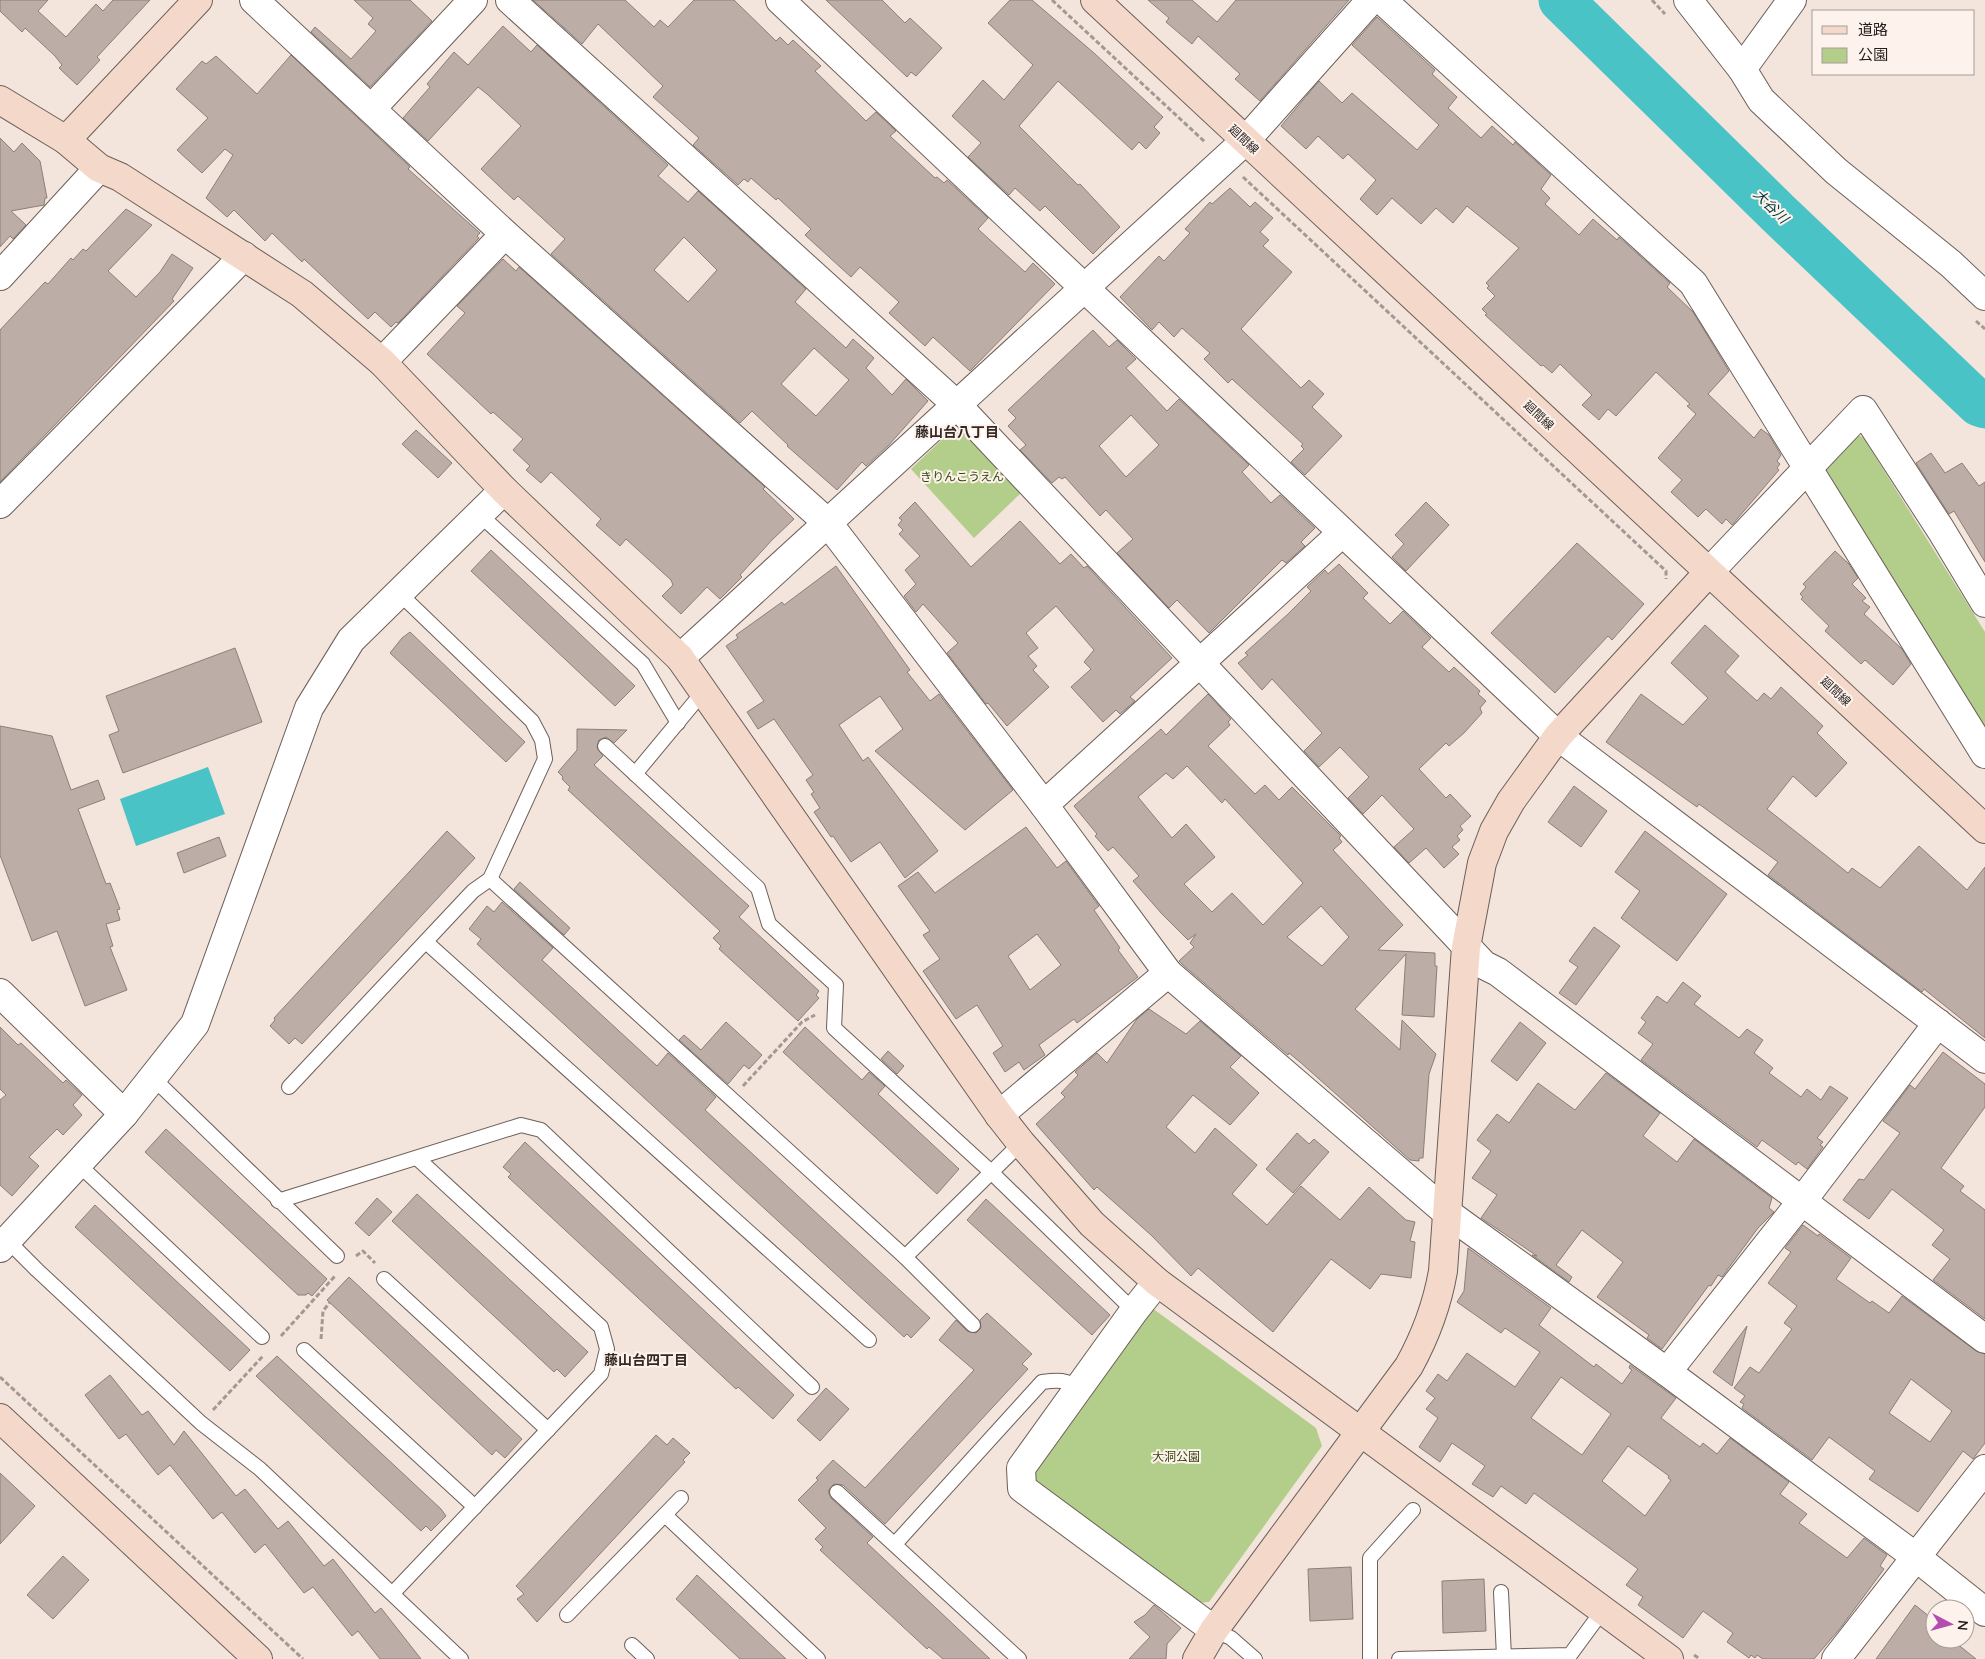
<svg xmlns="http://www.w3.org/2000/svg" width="1985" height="1659" viewBox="0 0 1985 1659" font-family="Quicksand,'Noto Sans JP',sans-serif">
  <rect width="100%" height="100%" fill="#f3e4dc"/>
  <g fill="#b3cd8b">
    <path d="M953 429 964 430 1022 492 974 538 911 469Z"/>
    <path d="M1853 434 1863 437 1985 632V731L1825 475 1826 463Z"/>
    <path d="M1152 1308 1316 1428 1322 1446 1209 1602 1198 1603 1034 1483 1033 1471Z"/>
  </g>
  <path fill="#49c3c6" d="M208 767 225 814 136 846 120 799Z"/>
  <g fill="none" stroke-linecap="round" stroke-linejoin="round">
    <path stroke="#49c3c6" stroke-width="45" d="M1561 0 1778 213 1979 404 1985 406"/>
  </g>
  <g fill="#bcaea7" stroke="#8c7f78" fill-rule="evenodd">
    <path d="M0 0H48L38 11 66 37 96 4 103 11 113 0H150L97 57 100 60 77 85 59 68 62 65 55 56 25 28 22 32 0 11Z"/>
    <path d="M354 0H410L432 21 370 87 311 32 315 27 351 59 376 31 368 24 373 18Z"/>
    <path d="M533 0H625L654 27 660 20 668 27 694 0H734L776 41 780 37 788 45 793 40 821 66 815 71 866 121 876 112 896 131 890 136 935 178 937 177 944 183 947 180 988 218 978 229 1025 272 1033 263 1055 284 970 371 933 337 925 346 889 313 899 302 860 267 851 277 805 235 811 229 778 198 776 200 751 178 748 182 744 179 738 185 693 145 699 138 653 97 663 86 598 24 582 44Z"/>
    <path d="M826 0H882L905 23 910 18 942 48 916 76 911 72 907 77Z"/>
    <path d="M1010 0H1032L1094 53 1163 117 1154 127 1160 133 1146 149 1139 142 1132 150 1058 81 1019 126 1078 185 1080 184 1120 227 1093 254 1045 206 1040 211 1015 188 1009 195 968 157 981 143 952 116 983 80 1004 100 1033 65 988 23Z"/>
    <path d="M1148 0H1192L1217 22 1236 0H1349L1260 101 1235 79 1240 74 1198 36 1192 44 1166 22 1169 18Z"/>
    <path d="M1377 17 1435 70 1432 74 1457 97 1448 108 1481 138 1492 126 1513 145 1515 142 1551 175 1541 189 1550 198 1545 204 1579 235 1593 219 1617 240 1619 237 1670 283 1667 287 1693 312 1729 371 1708 394 1754 438 1761 429 1769 435 1781 455 1777 461 1780 464 1777 468 1779 470 1732 525 1726 519 1722 524 1706 509 1698 517 1671 492 1682 480 1658 458 1696 414 1687 406 1690 404 1656 372 1616 416 1608 409 1599 420 1582 405 1592 395 1560 364 1552 373 1543 365 1541 366 1485 315 1487 314 1482 309 1495 296 1487 288 1489 286 1486 283 1519 248 1467 206 1453 223 1436 208 1421 224 1392 198 1377 215 1360 199 1376 180 1348 154 1343 159 1318 136 1306 149 1281 126 1319 81 1342 103 1352 93 1417 150 1439 125 1352 45Z"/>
    <path d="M503 26 531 52 537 45 668 165 658 176 688 202 698 191 806 289 795 302 846 348 853 339 874 358 866 368 892 395 906 379 928 401 888 446 866 466 862 462 837 490 787 446 788 445 752 411 740 423 551 254 565 239 518 196 514 200 481 169 521 126 487 94 478 87 428 141 403 118 430 87 427 84 454 52 468 65ZM684 237 717 270 688 302 654 270ZM814 348 849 380 816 416 781 384Z"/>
    <path d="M291 55 410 167 408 169 480 233 477 236 479 238 398 323 396 322 391 327 375 312 368 319 304 259 302 262 272 233 265 241 234 210 227 217 206 198 233 155 225 149 202 173 177 150 208 118 176 89 202 61 206 64 216 56 257 94Z"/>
    <path d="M0 138 14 152 22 143 40 161 47 198H45L44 205 11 211 26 225 13 239 10 236 0 247Z"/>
    <path d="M1230 188 1250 207 1255 202 1273 218 1260 232 1269 240 1263 246 1292 272 1241 329 1301 388 1309 380 1324 394 1312 407 1342 436 1305 475 1291 462 1304 449 1301 446 1303 444 1232 379 1228 383 1204 359 1210 353 1182 328 1174 337 1159 322 1152 330 1120 297 1159 256 1164 261 1190 233 1185 229 1210 202 1212 204Z"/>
    <path d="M126 209 152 225 108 271 136 297 160 272 172 254 193 268 172 299 174 301 0 482V330L45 282 48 284 71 258 73 260 83 249 86 251Z"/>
    <path d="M503 259 516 271 519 267 765 487 763 489 794 519 772 540 740 575 742 577 720 599 707 587 681 614 662 596 673 585 671 580 626 539 620 546 596 525 601 519 551 472 541 483 526 470 530 466 513 450 523 439 493 412 491 414 427 354 465 313 457 306Z"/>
    <path d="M1093 330 1109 347 1117 340 1136 359 1126 368 1167 411 1179 399 1249 465 1242 472 1271 503 1280 495 1315 528 1301 542 1305 546 1286 563 1282 560 1209 633 1177 600 1169 608 1117 553 1133 539 1106 510 1100 516 1065 477 1062 479 1059 477 1052 483 1020 450 1026 445 1008 426 1016 418 1008 410ZM1131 415 1159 445 1126 477 1099 446Z"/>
    <path d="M416 430 452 463 438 478 402 444Z"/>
    <path d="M1931 453 1945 473 1962 463 1979 486 1985 482V562L1954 511 1949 514 1916 463Z"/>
    <path d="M915 502 971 567 1020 521 1060 564 1071 554 1084 568 1087 566 1172 658 1130 697 1135 701 1120 714 1116 710 1103 722 1071 687 1091 669 1084 662 1094 650 1056 606 1026 633 1038 648 1028 656 1037 666 1033 670 1049 687 1007 726 988 703 986 704 947 653 958 643 923 604 916 612 904 596 916 584 905 570 920 556 899 534 903 530 898 525 902 520 899 518Z"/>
    <path d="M1426 502 1449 525 1406 571 1392 557 1404 544 1395 535Z"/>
    <path d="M1577 543 1644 604 1612 640 1608 636 1555 693 1491 633Z"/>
    <path d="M491 550 635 686 615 706 471 571Z"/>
    <path d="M1835 551 1849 564 1858 578 1852 584 1866 598 1862 601 1870 607 1864 614 1902 649 1911 664 1893 685 1865 660 1861 664 1825 631 1829 626 1801 599 1803 597 1800 594 1806 587 1803 584Z"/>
    <path d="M1339 564 1368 593 1363 598 1390 624 1403 611 1431 638 1422 647 1449 672 1454 667 1480 691 1478 694 1486 701 1480 708 1482 713 1464 733 1449 746 1446 743 1419 769 1446 798 1450 794 1471 816 1460 826 1463 830 1457 836 1460 840 1452 847 1459 854 1444 868 1426 848 1409 863 1394 847 1414 829 1382 795 1363 814 1348 798 1369 777 1340 747 1319 767 1304 751 1322 733 1272 679 1262 690 1238 663 1248 655 1245 653 1288 614 1311 591 1307 587 1325 570 1328 574Z"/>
    <path d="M836 566 910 670 907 672 930 701 939 694 1013 790 965 830 875 751 903 729 880 696 839 725 863 761 868 757 938 851 905 878 880 842 851 862 833 836 831 837 814 812 820 808 811 794 814 792 806 780 813 775 774 719 758 729 747 712 764 701 726 646 738 638 736 635 782 602 784 605Z"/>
    <path d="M1705 625 1739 656 1725 672 1757 701 1764 693 1771 699 1781 687 1823 726 1817 733 1847 763 1816 797 1793 776 1767 809 1848 873 1852 868 1880 888 1919 846 1967 890 1985 867V1038L1924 989 1922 992 1768 875 1778 862 1699 804 1697 807 1606 742 1641 694 1683 725 1708 698 1671 663Z"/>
    <path d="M410 632 525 742 506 762 390 653 402 638Z"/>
    <path d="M235 648 262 722 123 773 109 735 119 731 106 696Z"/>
    <path d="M1208 694 1231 719 1228 722 1230 725 1208 746 1255 794 1265 785 1279 800 1292 787 1341 836 1339 838 1342 842 1333 850 1403 925 1378 950 1435 953V966H1437L1434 1017 1402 1015 1406 954 1355 1009 1400 1050 1402 1020 1436 1054 1429 1074 1423 1158H1419V1161L1410 1160 1300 1062 1289 1053 1288 1055 1183 965 1179 961 1194 947 1190 943 1196 934 1188 940 1162 914 1133 881 1139 876 1113 847 1108 851 1095 836 1097 834 1074 806 1161 729 1166 735ZM1187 766 1222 803 1225 799 1303 883 1263 925 1232 893 1212 912 1184 884 1215 857 1186 824 1172 838 1138 797 1166 773 1173 779ZM1321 906 1349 937 1322 966 1287 937Z"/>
    <path d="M0 726 52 736 71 790 98 780 105 799 78 809 106 884 110 883 120 909 117 910 120 920 106 924 113 946 110 947 127 990 85 1006 57 931 32 941 0 855Z"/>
    <path d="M577 729 627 730 614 743 606 737 599 740 597 748 603 756 594 765 749 906 739 917 819 991 816 995 819 998 798 1021 719 949 721 946 713 938 720 931 568 790 570 787 562 779 563 777 558 772 577 750Z"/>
    <path d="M1574 786 1607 811 1581 847 1548 822Z"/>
    <path d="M1026 827 1057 868 1066 861 1099 906 1094 910 1120 948 1118 950 1138 977 1077 1023 1074 1019 1039 1045 1045 1055 1024 1070 1019 1062 1005 1072 993 1053 1003 1046 977 1005 956 1019 923 971 940 959 923 935 930 931 898 886 918 872 935 893ZM1037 934 1061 965 1030 990 1008 956Z"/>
    <path d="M447 831 475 858 302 1044 295 1038 289 1044 270 1026 275 1020 274 1018Z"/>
    <path d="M1645 831 1727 894 1677 961 1621 918 1640 891 1615 872Z"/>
    <path d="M219 837 226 856 184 873 177 853Z"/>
    <path d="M520 882 570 928 564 935 514 889Z"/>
    <path d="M502 902 553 948 542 960 657 1066 668 1053 716 1097 705 1110 930 1318 911 1338 907 1334 904 1337 477 944 481 939 469 929 487 906 494 912Z"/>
    <path d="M1594 927 1620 946 1576 1005 1559 993 1578 967 1569 961Z"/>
    <path d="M1683 982 1701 996 1694 1004 1739 1038 1747 1029 1763 1040 1754 1053 1773 1068 1769 1073 1801 1097 1807 1089 1821 1100 1830 1086 1848 1098 1817 1138 1823 1142 1820 1145 1823 1147 1807 1169 1798 1162 1796 1165 1762 1140 1757 1147 1641 1060 1653 1044 1638 1033 1646 1022 1641 1018 1657 996 1667 1003Z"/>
    <path d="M1149 1009 1186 1034 1200 1021 1241 1056 1230 1067 1259 1093 1230 1125 1193 1095 1166 1127 1195 1153 1215 1128 1257 1165 1232 1194 1267 1225 1301 1186 1340 1220 1369 1187 1406 1220 1415 1222 1410 1241 1415 1242 1411 1278 1381 1274 1370 1289 1331 1259 1273 1332 1198 1268 1191 1276 1151 1235 1097 1187 1094 1190 1036 1124 1065 1097 1061 1093 1078 1075 1075 1072 1097 1053 1107 1063 1137 1019Z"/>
    <path d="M726 1022 762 1055 749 1069 744 1065 728 1084 679 1040 684 1035 701 1050Z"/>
    <path d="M1520 1022 1546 1043 1517 1081 1491 1061Z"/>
    <path d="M0 1027 18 1045 21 1043 63 1083 66 1080 82 1095 73 1105 82 1115 63 1135 57 1129 29 1157 39 1166 12 1196 0 1185V1100L6 1095 0 1089Z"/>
    <path d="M805 1027 862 1080 869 1072 885 1086 878 1094 959 1169 937 1194 783 1052Z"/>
    <path d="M888 1051 904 1066 897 1074 881 1059Z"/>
    <path d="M1943 1052 1985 1084V1107L1941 1168 1964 1186 1960 1191 1985 1210V1319L1933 1280 1950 1259 1932 1245 1944 1230 1892 1189 1869 1219 1843 1200 1859 1179 1864 1180 1900 1133 1883 1121 1910 1085 1915 1089Z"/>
    <path d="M1606 1073 1660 1113 1643 1136 1677 1162 1694 1139 1772 1198 1769 1208 1774 1212 1758 1228 1722 1277 1718 1275 1711 1286 1709 1285 1662 1349 1647 1338 1649 1335 1597 1297 1623 1262 1582 1230 1556 1265 1572 1277 1569 1282 1532 1255 1537 1256 1481 1218 1497 1195 1472 1178 1491 1151 1477 1140 1497 1114 1509 1123 1538 1083 1575 1110Z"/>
    <path d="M166 1129 327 1279 312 1296 308 1293 306 1295H298L145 1152Z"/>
    <path d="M1297 1133 1309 1144 1314 1139 1329 1152 1293 1193 1266 1169Z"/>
    <path d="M525 1142 794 1395 773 1419 738 1387 736 1389 508 1177 511 1174 503 1167Z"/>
    <path d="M417 1194 588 1352 565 1377 557 1369 554 1372 392 1221Z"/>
    <path d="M377 1198 392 1212 369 1236 355 1223Z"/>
    <path d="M986 1199 1110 1315 1092 1335 967 1220Z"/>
    <path d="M95 1205 250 1350 230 1371 75 1227Z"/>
    <path d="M1803 1225 1818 1236 1819 1234 1851 1258 1836 1279 1870 1303 1872 1301 1889 1313 1902 1296 1976 1351 1985 1354V1443L1973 1459 1963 1451 1918 1512 1869 1479 1875 1471 1829 1437 1812 1460 1742 1408 1744 1404 1740 1402 1745 1396 1734 1388 1750 1367 1759 1373 1792 1329 1784 1323 1797 1306 1768 1283 1791 1252 1785 1248ZM1911 1379 1952 1411 1930 1442 1889 1413Z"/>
    <path d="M1468 1248 1551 1308 1539 1325 1594 1367 1596 1364 1622 1384 1632 1370 1629 1368 1630 1365 1676 1398 1661 1418 1700 1447 1703 1443 1717 1454 1730 1438 1789 1482 1780 1494 1807 1514 1799 1523 1847 1558 1864 1538 1887 1555 1880 1566 1884 1569 1842 1626 1814 1659H1763L1757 1655 1755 1658 1751 1655 1749 1658 1727 1642 1733 1633 1703 1611 1683 1638 1638 1605 1643 1597 1626 1585 1638 1569 1534 1493 1526 1504 1501 1486 1493 1497 1472 1484 1485 1466 1452 1443 1440 1462 1419 1447 1438 1418 1426 1409 1435 1398 1426 1391 1438 1374 1447 1381 1467 1353 1515 1387 1540 1352 1505 1328 1501 1333 1457 1302 1464 1291ZM1561 1377 1611 1414 1582 1455 1531 1418ZM1628 1446 1669 1476 1668 1478 1671 1480 1645 1516 1602 1481Z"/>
    <path d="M349 1277 522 1439 505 1458 496 1450 492 1455 327 1300Z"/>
    <path d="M987 1313 1032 1354 1022 1364 1028 1369 885 1524 843 1485 834 1484 828 1491 831 1498 873 1537 867 1543 990 1659H943L929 1647 927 1649 820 1550 823 1547 815 1539 826 1528 798 1500 818 1480 816 1478 833 1460 865 1488 974 1370 939 1340 956 1320 967 1331 976 1333 981 1328 980 1320Z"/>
    <path d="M1747 1326 1732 1386 1713 1372Z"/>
    <path d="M277 1356 441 1509 446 1516 431 1531 426 1526 421 1531 256 1376Z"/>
    <path d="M110 1375 142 1415 148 1411 174 1445 184 1431 236 1496 245 1489 278 1529 288 1521 324 1566 333 1559 375 1613 381 1608 421 1659H380L358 1631 352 1636 313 1587 304 1593 265 1544 255 1553 222 1512 213 1519 170 1465 158 1475 126 1434 119 1439 85 1395Z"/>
    <path d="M826 1388 849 1409 820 1441 797 1420Z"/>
    <path d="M656 1435 667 1445 673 1438 690 1453 683 1460 685 1462 537 1622 517 1599 524 1594 516 1586Z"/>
    <path d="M0 1473 35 1506 0 1544Z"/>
    <path d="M63 1556 89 1580 53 1619 27 1595Z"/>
    <path d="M1351 1567 1353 1619 1310 1621 1308 1569Z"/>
    <path d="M697 1575 786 1659H740L676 1599Z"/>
    <path d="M1484 1579 1486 1631 1443 1633 1442 1581Z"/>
    <path d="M1154 1605 1181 1628 1167 1644 1166 1659H1129L1150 1637 1134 1622 1145 1615Z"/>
    <path d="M1915 1605 1935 1621V1639H1951L1976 1659H1876Z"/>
  </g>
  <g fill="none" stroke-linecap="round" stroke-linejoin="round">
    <g stroke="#6c5f59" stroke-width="16">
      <g id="lane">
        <path d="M479 514 643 664 678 723"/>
        <path d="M605 746 758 888 769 924 836 985 834 1028 990 1171 1134 1311"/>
        <path d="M635 774 703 692"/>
        <path d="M490 879 905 1257 973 1325"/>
        <path d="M426 942 869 1340"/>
        <path d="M153 1078 337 1256"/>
        <path d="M289 1087 473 891 490 879 545 759 542 740 532 721 399 593"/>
        <path d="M78 1164 262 1337"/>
        <path d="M278 1201 521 1125 541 1130 812 1387"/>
        <path d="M7 1240 37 1270 201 1423 260 1469 461 1659"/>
        <path d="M905 1257 1021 1143"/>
        <path d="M384 1279 548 1430"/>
        <path d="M304 1350 475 1507"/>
        <path d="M837 1492 1019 1659"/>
        <path d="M665 1515 818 1659"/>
        <path d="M895 1544 1042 1382C1057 1380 1067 1379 1079 1389"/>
        <path d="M1501 1592 1504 1657"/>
        <path d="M393 1593 601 1374 607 1349 601 1327 417 1158"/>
        <path d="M567 1615 681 1498"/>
        <path d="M1214 1630 1231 1638 1255 1659"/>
        <path d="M632 1645 647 1659"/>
        <path d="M1370 1659V1558L1413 1510"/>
        <path d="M1399 1659 1570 1655 1603 1610"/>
      </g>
    </g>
    <g stroke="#6c5f59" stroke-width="30">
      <g id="street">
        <path d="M254 0 505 234 828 523 1044 805 1168 973 1446 1212 1667 1372 1916 1557 1985 1612"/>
        <path d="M510 0 957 405 1484 965 1498 972 1985 1339"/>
        <path d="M780 0 1558 736 1985 1059"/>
        <path d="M1382 0 1693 283 1985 754"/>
        <path d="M1688 0 1742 69 1761 100 1836 171 1951 264 1985 296"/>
        <path d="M1742 69 1792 0"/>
        <path d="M372 108 473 0"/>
        <path d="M0 276 99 168"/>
        <path d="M382 362 505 234"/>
        <path d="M0 504 244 256"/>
        <path d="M1708 573 1863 410 1941 530 1985 603"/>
        <path d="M680 658 1246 140 1371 0"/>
        <path d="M1044 805 1342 533"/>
        <path d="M0 993 124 1114"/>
        <path d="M999 1115 1168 973"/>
        <path d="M0 1248 124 1114 195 1024 309 708 351 640 504 490"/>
        <path d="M1157 1282 1134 1311 1021 1468 1022 1488 1214 1630"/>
        <path d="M1667 1372 1802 1201 1938 1023"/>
        <path d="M1836 1659 1985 1469"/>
      </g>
    </g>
    <g stroke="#6c5f59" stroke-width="30">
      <g id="secondary">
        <path d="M1095 0 1985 829"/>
        <path d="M0 100 66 140 99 168 120 177 302 294 382 362 504 490 680 658 999 1115 1021 1143 1092 1224 1157 1282 1669 1659"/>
        <path d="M66 140 198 0"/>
        <path d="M0 1418 258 1659"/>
        <path d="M1197 1659 1214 1630 1409 1366C1426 1335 1437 1306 1443 1271L1466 947 1482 863 1494 831 1511 801 1558 736 1708 573"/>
      </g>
    </g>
    <g stroke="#a39892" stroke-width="3" stroke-dasharray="5 2.5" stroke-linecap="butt">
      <path d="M1052 0 1205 142"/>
      <path d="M1652 0 1665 14"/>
      <path d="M1243 177 1666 571V579"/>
      <path d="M1976 321 1985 329"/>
      <path d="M743 1086 802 1022 815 1015"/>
      <path d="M356 1256 363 1251 375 1263"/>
      <path d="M281 1336 335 1276"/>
      <path d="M321 1339 323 1311 330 1302"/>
      <path d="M0 1377 303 1659"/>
      <path d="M213 1410 263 1356"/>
      <path d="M1694 1655 1700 1659"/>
    </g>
    <use href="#lane" stroke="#fff" stroke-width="14"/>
    <use href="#street" stroke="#fff" stroke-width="28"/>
    <use href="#secondary" stroke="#f4d9cb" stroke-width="28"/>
  </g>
  <g text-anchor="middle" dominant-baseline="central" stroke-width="4" stroke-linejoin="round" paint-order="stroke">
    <g font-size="12" fill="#231d1b" stroke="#fef2ec">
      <text transform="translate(1244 139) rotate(43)">廻間線</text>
      <text transform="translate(1539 415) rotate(43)">廻間線</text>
      <text transform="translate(1836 691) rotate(43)">廻間線</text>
    </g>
    <g font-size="12" fill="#33440c" stroke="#fef2ec">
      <text x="962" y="476">きりんこうえん</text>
      <text x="1176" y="1456">大洞公園</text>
    </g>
    <g font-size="14" font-style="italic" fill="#003c3d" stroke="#fef2ec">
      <text transform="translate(1771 206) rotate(44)">大谷川</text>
    </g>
    <g font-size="14" font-weight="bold" fill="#342923" stroke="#fef2ec">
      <text x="957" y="432">藤山台八丁目</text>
      <text x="646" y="1360">藤山台四丁目</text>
    </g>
  </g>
  <rect x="1812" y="10" width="162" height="65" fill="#fef2ec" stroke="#a69d98"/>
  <rect x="1822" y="26" width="25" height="8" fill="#f4d9cb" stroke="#a69d98"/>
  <text x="1858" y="35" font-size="15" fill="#231d1b">道路</text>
  <rect x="1822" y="48" width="25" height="15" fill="#b3cd8b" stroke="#a69d98"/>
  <text x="1858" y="60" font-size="15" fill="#231d1b">公園</text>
  <g transform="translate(1950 1624) rotate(96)"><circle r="24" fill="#fef2ec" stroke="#a69d98"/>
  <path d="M0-4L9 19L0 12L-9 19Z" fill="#b44db0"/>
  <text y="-8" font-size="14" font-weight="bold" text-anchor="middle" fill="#231d1b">N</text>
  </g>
</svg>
